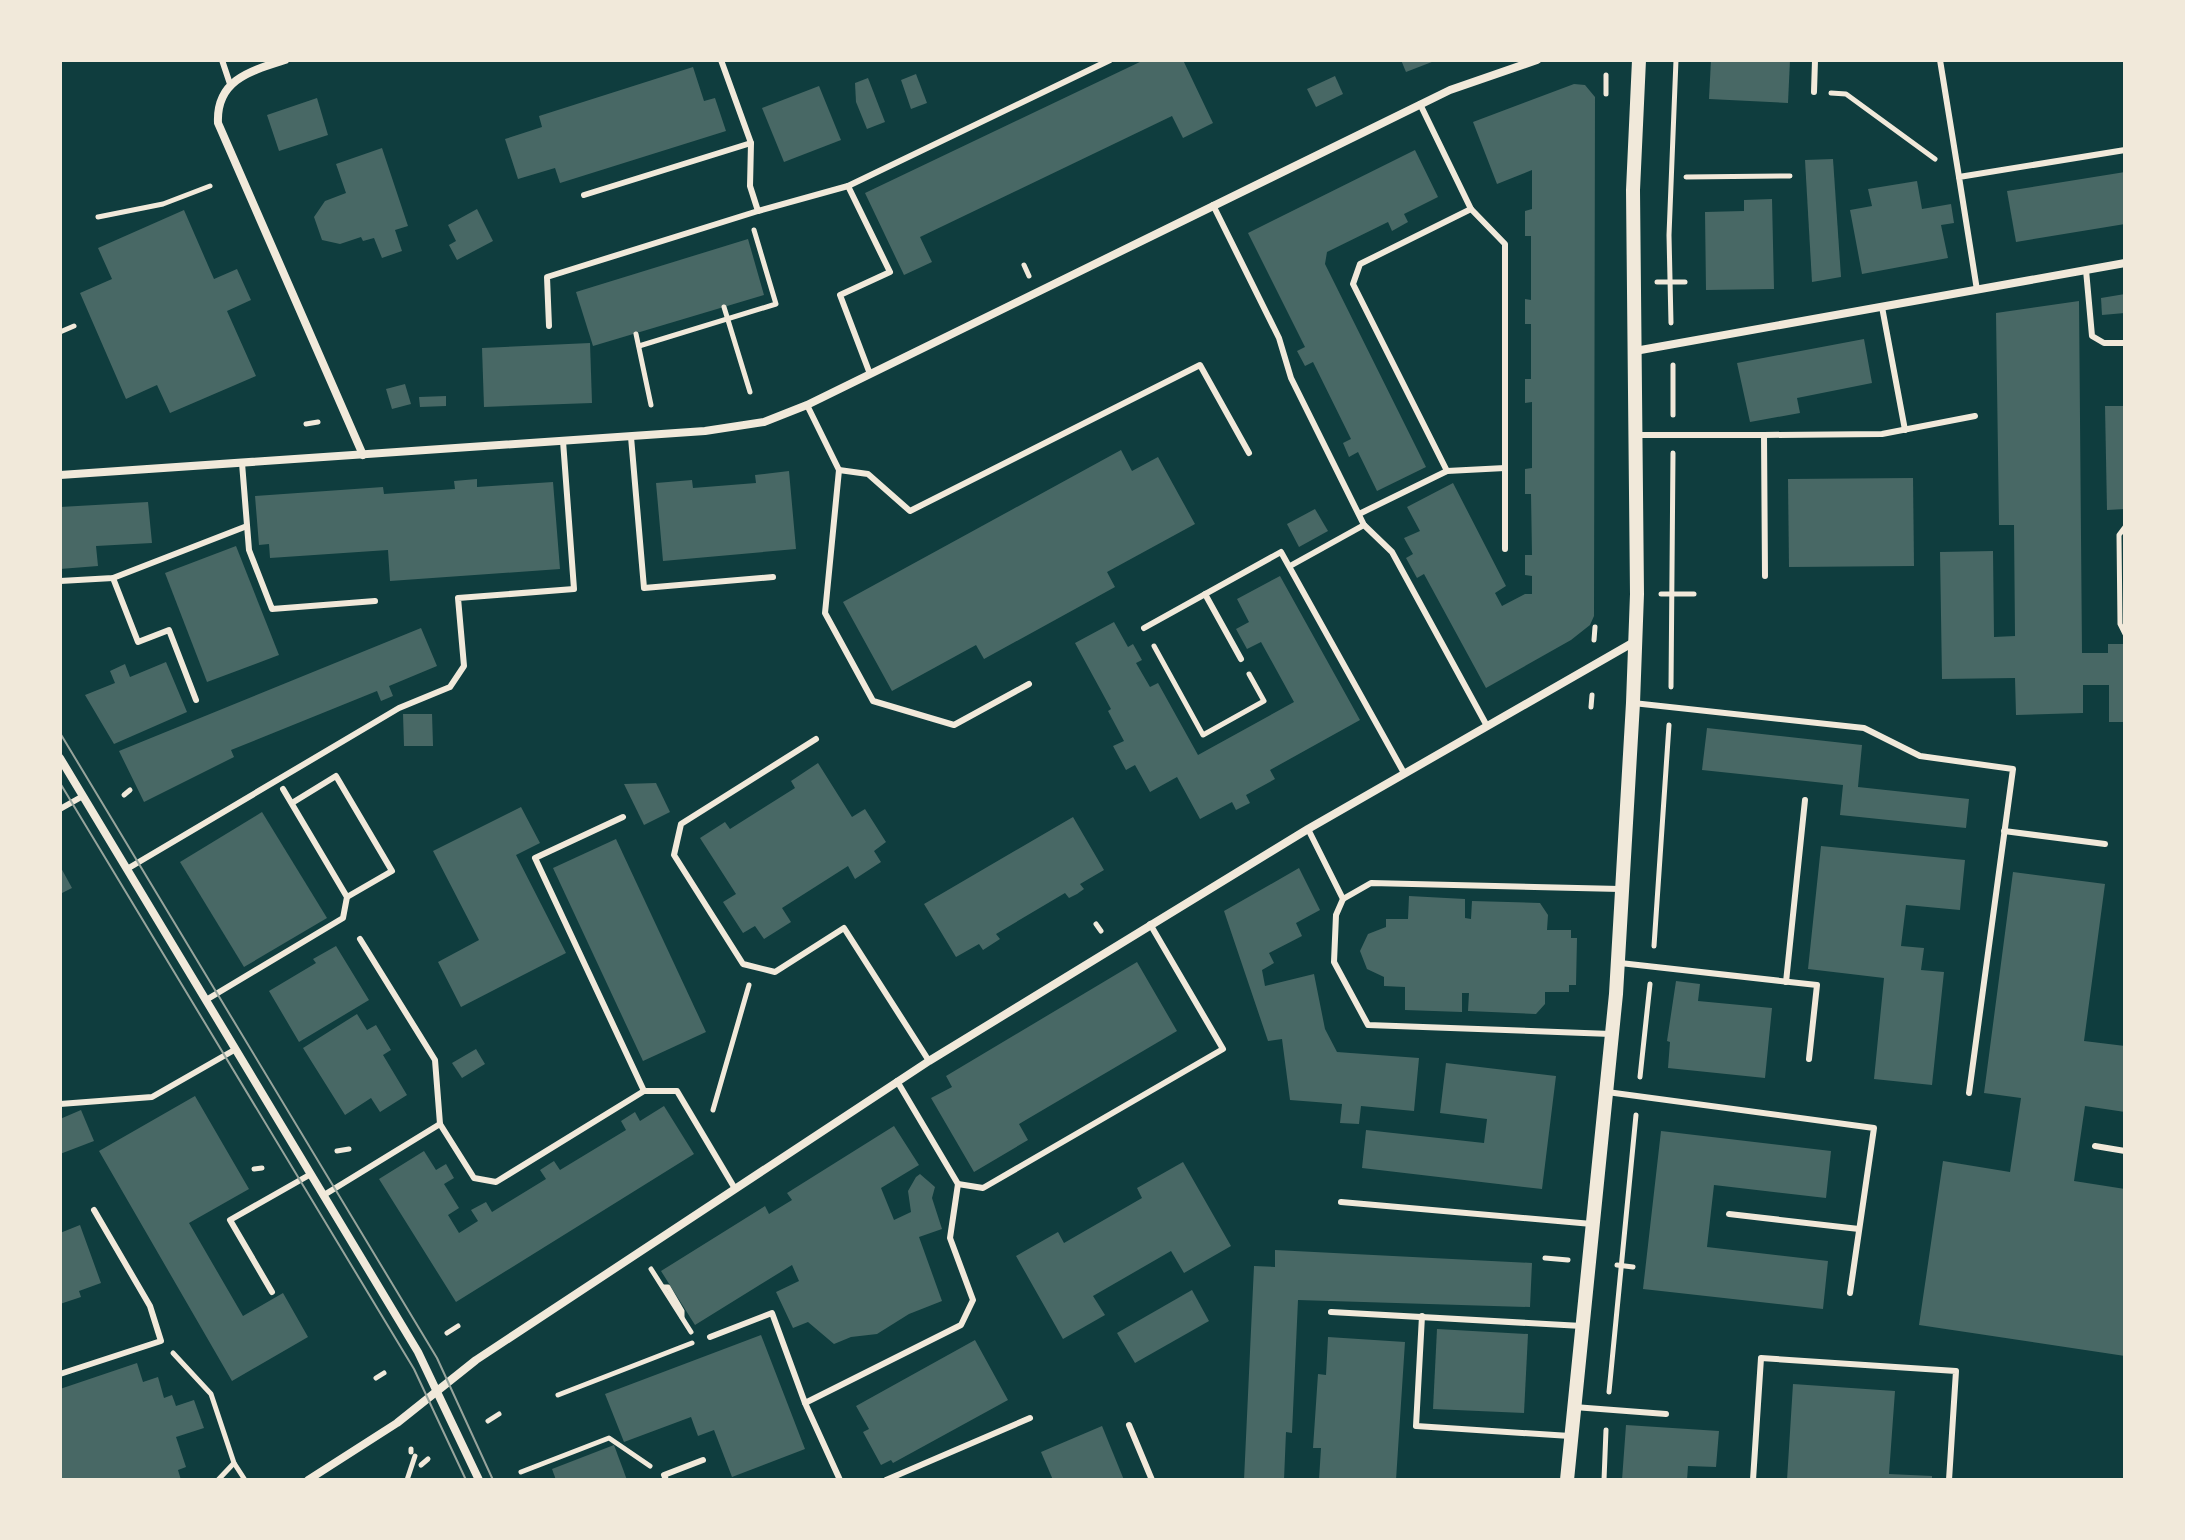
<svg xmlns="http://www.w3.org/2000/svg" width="2185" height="1540" viewBox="0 0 2185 1540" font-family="'Exo 2',sans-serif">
  <rect width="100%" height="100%" fill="#0f3d3e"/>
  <g fill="#486865">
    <path d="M1144 60H1183L1213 123 1183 138 1172 116 920 237 932 262 904 275 865 193Z"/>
    <path d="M1401 60H1437L1406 72Z"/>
    <path d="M1711 60H1790L1788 103 1709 99Z"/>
    <path d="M693 67 704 101 715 98 726 131 560 183 555 168 518 179 505 139 542 127 539 116Z"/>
    <path d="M916 74 927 103 911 109 901 80Z"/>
    <path d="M1335 76 1343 94 1316 107 1307 89Z"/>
    <path d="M868 78 885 122 867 129 856 102 855 83Z"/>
    <path d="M1574 84 1585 85 1595 97 1594 616 1590 625 1571 640 1486 688 1424 574 1417 578 1406 558 1413 554 1404 538 1420 531 1407 507 1453 483 1506 586 1495 593 1502 606 1525 594H1532V576L1525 575V555H1532L1531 494H1525V469L1532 468V402L1525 403V379H1531V324H1525V299L1531 300V236H1525V211L1532 209V170L1497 184 1473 122Z"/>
    <path d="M819 86 841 140 784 162 762 108Z"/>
    <path d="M317 98 328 135 279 151 267 115Z"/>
    <path d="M382 148 408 226 395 230 402 251 382 258 374 238 363 241 361 237 340 244 322 240 314 217 325 201 346 193 336 164Z"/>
    <path d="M1415 150 1438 197 1404 214 1408 222 1392 231 1388 222 1327 252 1325 264 1426 467 1377 491 1358 452 1349 457 1343 443 1351 439 1313 362 1305 366 1297 351 1305 347 1248 233Z"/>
    <path d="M1833 159 1841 277 1812 282 1805 160Z"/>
    <path d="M2125 172V224L2016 242 2007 191Z"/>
    <path d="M1917 181 1922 209 1951 204 1954 223 1941 225 1948 258 1862 274 1850 210 1872 206 1868 189Z"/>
    <path d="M1772 199 1774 289 1706 290 1705 212 1744 211V200Z"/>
    <path d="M477 209 493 241 457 260 449 245 456 241 448 225Z"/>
    <path d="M184 210 214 279 237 269 251 300 227 311 256 376 170 413 157 385 126 399 80 293 112 279 98 248Z"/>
    <path d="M748 239 764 295 593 346 576 292Z"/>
    <path d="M2125 294V313L2102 315 2101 298Z"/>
    <path d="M2079 301 2082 653H2108V644H2125V722H2109V685H2083V713L2016 715 2015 678 1942 679 1940 552 1993 551 1994 637 2015 636 2014 525H1999L1996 313Z"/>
    <path d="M1864 339 1872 383 1797 398 1800 413 1750 422 1737 363Z"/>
    <path d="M590 343 592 403 484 407 482 348Z"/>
    <path d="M405 384 411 404 392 409 386 389Z"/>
    <path d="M446 396V406L420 407 419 397Z"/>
    <path d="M2105 406H2125V509L2107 510Z"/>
    <path d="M1121 450 1132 471 1158 457 1195 524 1107 572 1115 587 984 659 976 645 892 691 843 602Z"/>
    <path d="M789 471 796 549 663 561 656 483 692 480 693 488 756 483 755 475Z"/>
    <path d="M1913 478 1914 566 1789 567 1788 479Z"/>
    <path d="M477 479V487L553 482 560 569 390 581 388 550 270 558 269 544 259 545 255 496 383 487 384 494 455 489 454 481Z"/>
    <path d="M148 502 152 543 96 546 98 566 60 569V507Z"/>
    <path d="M1315 509 1328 531 1299 547 1287 524Z"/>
    <path d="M236 546 279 655 207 682 165 573Z"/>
    <path d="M1280 576 1360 720 1270 770 1275 779 1246 795 1250 803 1236 810 1232 802 1200 819 1177 777 1150 792 1135 765 1126 770 1113 746 1124 741 1108 711 1111 709 1075 643 1114 622 1128 647 1133 644 1142 660 1136 663 1150 687 1158 683 1198 755 1294 702 1261 642 1247 649 1236 629 1249 622 1237 599Z"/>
    <path d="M421 628 437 666 389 686 393 696 381 701 377 691 231 750 234 757 144 802 119 751Z"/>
    <path d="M166 662 187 712 114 744 85 695 115 683 110 671 125 664 130 677Z"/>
    <path d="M403 714H432L433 746H404Z"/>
    <path d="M1707 728 1862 745 1858 787 1969 799 1966 828 1840 815 1843 785 1702 770Z"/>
    <path d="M818 763 852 817 865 809 886 842 874 851 881 862 855 879 848 866 782 908 791 922 764 939 755 926 743 933 723 902 736 894 700 838 725 822 730 829 795 788 791 781Z"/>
    <path d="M656 783 670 812 644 825 624 784Z"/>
    <path d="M521 807 540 843 516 855 566 953 461 1007 438 962 479 940 433 851Z"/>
    <path d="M262 812 327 918 244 967 180 862Z"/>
    <path d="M1073 817 1104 870 1080 884 1084 889 1077 894 1069 898 1065 893 996 934 1000 939 983 950 979 944 956 957 924 904Z"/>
    <path d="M616 839 706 1032 643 1061 553 868Z"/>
    <path d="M1821 846 1965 860 1960 910 1906 905 1901 946 1924 948 1921 970 1944 972 1932 1085 1874 1079 1884 978 1808 969Z"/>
    <path d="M60 866 72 888 60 894Z"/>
    <path d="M1299 868 1320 910 1296 923 1302 936 1269 953 1274 963 1262 970 1265 986 1314 974 1325 1029 1337 1052 1419 1058 1414 1111 1361 1106 1359 1124 1340 1123 1342 1104 1290 1100 1282 1039 1268 1041 1224 911Z"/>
    <path d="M2013 872 2105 884 2084 1041 2125 1046V1112L2085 1106 2074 1181 2125 1189V1356L1919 1325 1943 1161 2010 1172 2021 1098 1984 1093Z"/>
    <path d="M1409 896 1465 899V918L1471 919 1472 901 1540 903 1548 915 1547 930H1571V938H1577L1576 985H1569V992H1545V1004L1536 1014 1468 1011 1469 993H1462V1012L1405 1010V987L1384 986V977L1367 969 1360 951 1368 934 1386 927V919H1408Z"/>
    <path d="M336 946 369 1000 299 1042 269 991 316 963 313 959Z"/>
    <path d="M1137 962 1177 1031 1019 1124 1028 1140 974 1172 931 1098 952 1087 946 1076Z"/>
    <path d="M1676 981 1700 984 1698 1001 1772 1008 1765 1078 1668 1068 1670 1042 1667 1041Z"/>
    <path d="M357 1014 367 1030 376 1025 391 1050 383 1055 407 1095 380 1112 371 1098 345 1115 303 1048Z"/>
    <path d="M476 1049 485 1064 462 1078 452 1063Z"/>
    <path d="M1446 1063 1556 1076 1542 1189 1362 1168 1366 1130 1484 1143 1487 1119 1440 1113Z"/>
    <path d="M195 1096 249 1189 189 1223 243 1316 283 1293 308 1337 232 1381 99 1151Z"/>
    <path d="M664 1106 694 1154 456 1302 379 1179 424 1151 436 1170 446 1164 454 1178 444 1184 459 1208 448 1215 459 1233 478 1221 471 1210 486 1202 492 1212 546 1179 540 1170 554 1161 560 1170 626 1130 621 1121 635 1112 640 1121Z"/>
    <path d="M81 1110 94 1141 60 1154V1119Z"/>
    <path d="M894 1126 919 1165 881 1188 894 1220 911 1212 908 1191 916 1177 920 1174 935 1187 932 1198 942 1229 919 1237 942 1301 909 1314 877 1334 851 1337 834 1344 808 1322 793 1328 776 1292 799 1281 792 1265 695 1325 661 1271 765 1206 769 1214 792 1200 787 1193Z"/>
    <path d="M1661 1131 1831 1151 1826 1198 1714 1185 1707 1247 1828 1261 1823 1309 1643 1289Z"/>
    <path d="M1183 1162 1231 1246 1184 1273 1171 1251 1093 1296 1105 1315 1063 1339 1016 1256 1058 1232 1064 1243 1142 1198 1137 1188Z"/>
    <path d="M80 1225 101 1283 79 1291 81 1297 60 1304V1233Z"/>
    <path d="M1275 1250 1532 1263 1530 1307 1298 1300 1292 1433 1286 1432 1284 1480H1244L1254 1266 1275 1267Z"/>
    <path d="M1192 1290 1209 1321 1135 1363 1117 1333Z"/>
    <path d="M1437 1329 1528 1334 1524 1413 1433 1409Z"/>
    <path d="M761 1335 805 1449 732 1477 714 1430 698 1436 691 1417 624 1442 605 1394Z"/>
    <path d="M1328 1337 1405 1342 1396 1480H1319L1321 1448H1313L1318 1374 1326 1375Z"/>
    <path d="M975 1340 1008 1400 893 1463 891 1460 881 1465 863 1432 869 1429 856 1406Z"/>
    <path d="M137 1363 143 1382 158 1377 164 1398 172 1395 176 1406 194 1400 204 1428 176 1437 186 1467 178 1470 181 1480H60V1389Z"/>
    <path d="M1793 1384 1895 1391 1889 1474 1932 1476V1480H1787Z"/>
    <path d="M1626 1425 1719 1431 1716 1467 1688 1466 1687 1480H1622Z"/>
    <path d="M1102 1426 1124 1480H1053L1041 1452Z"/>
    <path d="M614 1445 627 1480H556L552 1469Z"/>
  </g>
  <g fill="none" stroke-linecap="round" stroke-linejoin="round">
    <g stroke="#f1e9da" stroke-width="5">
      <path d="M1606 75V94"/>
      <path d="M1831 93 1846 94 1935 159"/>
      <path d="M1686 177 1790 176"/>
      <path d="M98 217 163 204 210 186"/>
      <path d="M1024 265 1029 276"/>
      <path d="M1657 282H1685"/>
      <path d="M724 307 750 392"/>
      <path d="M1671 323 1669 235 1676 60"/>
      <path d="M60 332 74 326"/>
      <path d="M636 334 651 405"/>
      <path d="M639 346 776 304 754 230"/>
      <path d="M1673 365V415"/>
      <path d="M306 424 318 422"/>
      <path d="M2125 527 2119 535 2120 624 2125 634"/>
      <path d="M1661 594H1694"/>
      <path d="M1594 640 1595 627"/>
      <path d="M1154 646 1203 735 1264 701 1249 674"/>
      <path d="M1671 687 1673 453"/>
      <path d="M1591 707 1592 695"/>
      <path d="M124 795 130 790"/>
      <path d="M1096 924 1101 931"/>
      <path d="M1654 946 1669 725"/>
      <path d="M1640 1077 1650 984"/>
      <path d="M713 1110 749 985"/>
      <path d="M337 1151 349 1149"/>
      <path d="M254 1169 262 1168"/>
      <path d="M1545 1258 1568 1260"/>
      <path d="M1617 1265 1633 1267"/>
      <path d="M651 1269 691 1332"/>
      <path d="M664 1287H668L682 1311V1317"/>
      <path d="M447 1333 458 1326"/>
      <path d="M173 1353 211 1394 234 1463 245 1480"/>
      <path d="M376 1378 384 1373"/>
      <path d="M1609 1392 1636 1115"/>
      <path d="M558 1395 692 1343"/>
      <path d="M488 1421 499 1414"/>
      <path d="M411 1449V1452"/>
      <path d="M421 1465 428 1459"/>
      <path d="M521 1472 609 1438 650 1466"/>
      <path d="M218 1480 234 1463"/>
      <path d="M407 1480 415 1456"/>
      <path d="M1604 1480 1606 1430"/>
    </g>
    <g stroke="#f1e9da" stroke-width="6">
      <path d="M222 60 230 84"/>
      <path d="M1940 60 1959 177"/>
      <path d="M1814 92 1815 60"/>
      <path d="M1420 104 1471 209 1505 244V549"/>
      <path d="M584 195 751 143"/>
      <path d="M1213 205 1279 338 1291 378 1364 525 1392 552 1487 726"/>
      <path d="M758 211 848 186"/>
      <path d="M2086 270 2092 336 2104 343H2125"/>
      <path d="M1977 290 1959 177 2125 150"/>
      <path d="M1882 307 1905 430"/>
      <path d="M549 326 547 277 758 211 750 186 751 143 721 60"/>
      <path d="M870 374 840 295 890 272 848 186 1110 60"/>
      <path d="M807 405 839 470 868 474 910 511 1200 365 1249 453"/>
      <path d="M1634 435H1764L1765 576"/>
      <path d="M1764 435 1882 434 1975 416"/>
      <path d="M631 437 644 588 773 577"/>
      <path d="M242 463 249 550 272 609 375 601"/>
      <path d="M839 470 825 613 873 701 954 725 1029 684"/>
      <path d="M1447 471 1353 284 1360 264 1471 209"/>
      <path d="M1359 514 1447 471 1505 468"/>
      <path d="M1290 566 1364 525"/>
      <path d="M113 578 138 642 169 630 196 700"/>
      <path d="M60 581 113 578 247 526"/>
      <path d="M1205 594 1241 659"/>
      <path d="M1144 628 1281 552 1404 773"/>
      <path d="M1633 703 1864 728 1920 756 2013 769 1969 1093"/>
      <path d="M816 739 681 824 674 855 743 964 775 972 844 928 929 1061"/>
      <path d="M292 803 336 776 392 871 347 897"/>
      <path d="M60 809 83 796"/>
      <path d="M623 817 535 858 644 1091"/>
      <path d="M1308 829 1343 899"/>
      <path d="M2004 831 2105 844"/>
      <path d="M127 869 399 708 450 687 464 666 458 598 574 589 563 441"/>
      <path d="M360 939 435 1060 440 1124"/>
      <path d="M1620 963 1817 985 1809 1059"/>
      <path d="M1786 982 1805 800"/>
      <path d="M206 1000 343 918 347 897 283 789"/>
      <path d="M1611 1034 1368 1025 1334 962 1336 915 1343 899 1371 883 1620 889"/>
      <path d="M897 1081 958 1184 983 1188 1223 1049 1150 924"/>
      <path d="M1607 1092 1874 1128 1850 1293"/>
      <path d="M60 1104 152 1097 236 1049"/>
      <path d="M2095 1146 2125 1151"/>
      <path d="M324 1195 440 1124 474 1178 496 1182 644 1091H677L734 1187"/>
      <path d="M1341 1202 1592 1224"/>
      <path d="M1729 1214 1859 1229"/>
      <path d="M272 1292 230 1220 311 1174"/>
      <path d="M1331 1312 1582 1326"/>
      <path d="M1422 1316 1416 1426 1570 1436"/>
      <path d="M710 1337 772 1313 805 1403 961 1325 973 1300 950 1238 958 1184"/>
      <path d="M60 1374 161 1341 150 1306 94 1210"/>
      <path d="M805 1403 840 1480"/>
      <path d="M1574 1407 1666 1414"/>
      <path d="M1129 1425 1152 1480"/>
      <path d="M666 1480 664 1475 703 1460"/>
      <path d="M886 1480 1030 1418"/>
      <path d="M1753 1480 1761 1358 1956 1371 1949 1480"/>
    </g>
    <g stroke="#f1e9da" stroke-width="8">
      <path d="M285 60C250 71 216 80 218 123L363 455"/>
      <path d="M1635 351 2125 263"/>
      <path d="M60 475 705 431 764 422 807 405 1450 90 1537 60"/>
      <path d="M60 758 418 1352 479 1480"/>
      <path d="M308 1480 397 1423 476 1360 929 1061 1308 829 1634 642"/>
    </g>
    <path stroke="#f1e9da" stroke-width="14" d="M1567 1480 1616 994 1633 703 1637 594 1633 190 1639 60"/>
    <g stroke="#97a49c" stroke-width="2">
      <path d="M60 733 437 1358 493 1480"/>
      <path d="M60 783 414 1369 466 1480"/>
    </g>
  </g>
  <rect width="2185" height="1540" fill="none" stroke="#f1e9da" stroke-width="124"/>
</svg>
